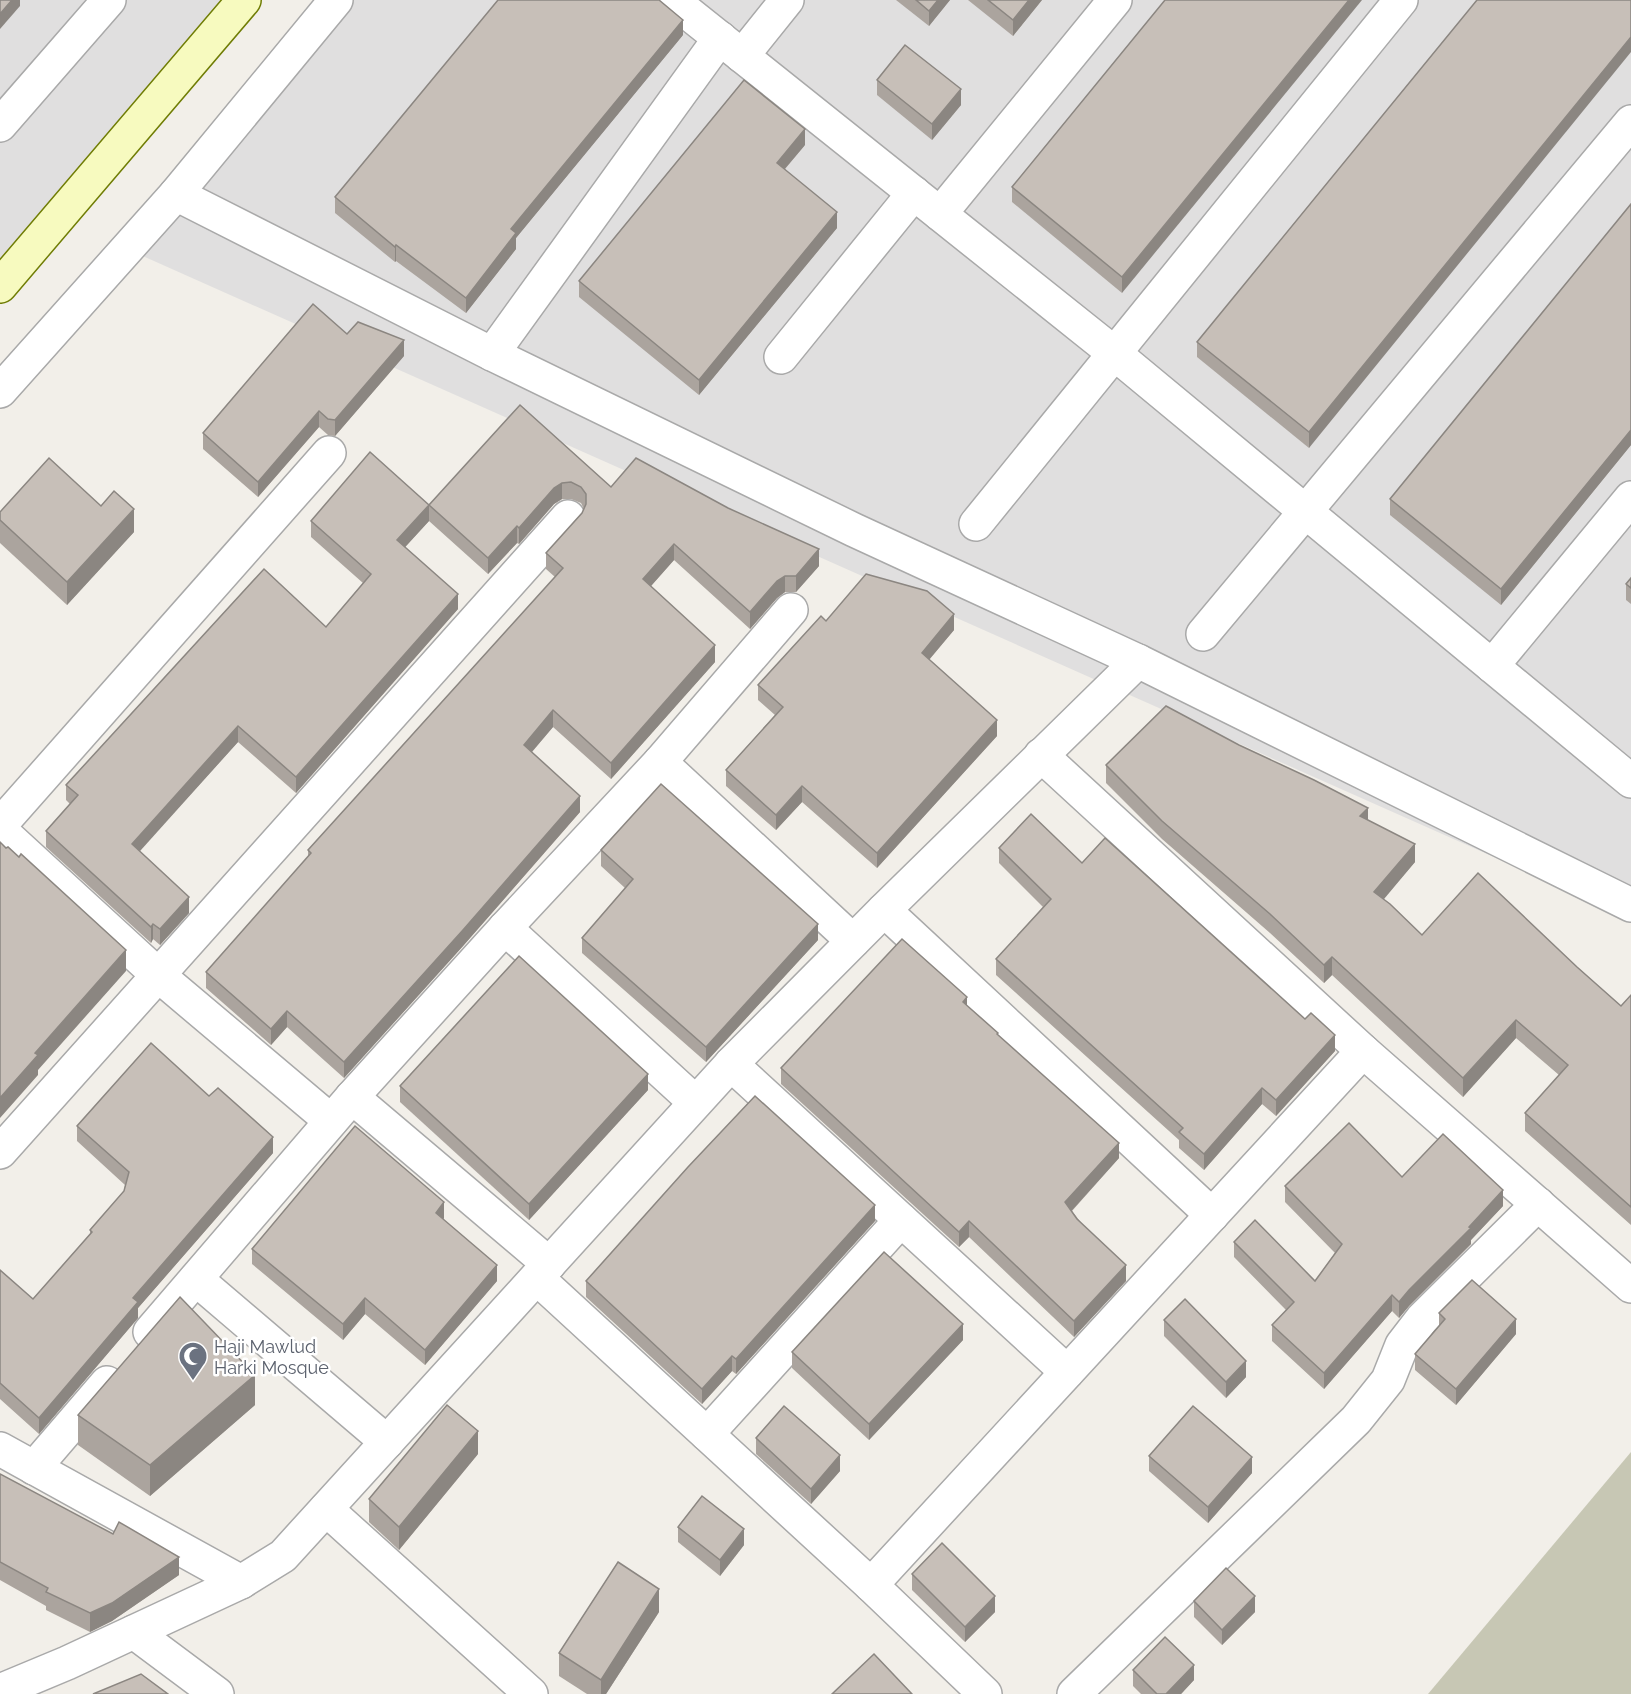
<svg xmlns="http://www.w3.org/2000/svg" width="1631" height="1694" viewBox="0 0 1631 1694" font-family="Raleway,sans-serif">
  <rect width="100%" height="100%" fill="#f2efe9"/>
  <g fill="#e0dfdf">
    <path d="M0 0H244L0 281Z"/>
    <path d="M340 0H1631V918L127 249Z"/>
  </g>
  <path fill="#c7c7b4" d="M1631 1452V1694H1428Z"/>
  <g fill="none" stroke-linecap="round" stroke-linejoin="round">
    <g stroke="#a9a9a9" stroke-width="36">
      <g id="street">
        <path d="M672 0 1114 353 1631 781"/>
        <path d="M742 56 787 0"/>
        <path d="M0 125 109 0"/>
        <path d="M176 194 492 354 854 530 1138 661 1631 905"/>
        <path d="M940 214 1115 0"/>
        <path d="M492 354 720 38"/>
        <path d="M781 357 914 193"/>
        <path d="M0 391 176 194 336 0"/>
        <path d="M976 524 1401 0"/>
        <path d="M1203 634 1631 122"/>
        <path d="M1492 666 1631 498"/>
        <path d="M1041 755 1363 1051 1631 1286"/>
        <path d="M660 762 853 941"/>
        <path d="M0 825 329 453"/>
        <path d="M0 830 158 975 331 1121"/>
        <path d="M884 910 1212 1215"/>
        <path d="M505 928 695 1102"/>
        <path d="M731 1064 1067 1372"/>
        <path d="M352 1097 549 1264"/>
        <path d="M0 1152 568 517"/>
        <path d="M537 1278 871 1585 985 1694"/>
        <path d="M196 1279 387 1442"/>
        <path d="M150 1332 352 1097 505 928 660 762 791 610"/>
        <path d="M707 1434 901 1220"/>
        <path d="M0 1449 241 1582"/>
        <path d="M34 1468 107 1383"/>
        <path d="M326 1509 531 1694"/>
        <path d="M871 1585 1363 1051"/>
        <path d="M134 1632 217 1694"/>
        <path d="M0 1691 67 1663 241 1582 283 1556 731 1064 884 910 1138 661"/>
        <path d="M1074 1694 1356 1420 1388 1380 1402 1345 1422 1319 1538 1204"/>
      </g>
    </g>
    <g stroke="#707d05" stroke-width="36">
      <path id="secondary" d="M0 286 244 0"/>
    </g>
    <use href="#street" stroke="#fff" stroke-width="33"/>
    <use href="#secondary" stroke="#f7fabf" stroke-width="33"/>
  </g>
  <g fill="#aba49e">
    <path d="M896 0H950L929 26Z"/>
    <path d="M968 0H1042L1013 36Z"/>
    <path d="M1165 0 1122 293 1012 202V187Z"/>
    <path d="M1477 0 1309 448 1197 357V342Z"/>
    <path d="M683 35 516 238V249L466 313 396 261 395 262 335 213V197Z"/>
    <path d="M877 80 961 105 932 140 877 95Z"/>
    <path d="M805 145 785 169 837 228 699 395 579 297V281Z"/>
    <path d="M1631 204V445L1501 605 1390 515V499Z"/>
    <path d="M404 356 335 436 328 435 319 427 258 497 203 449V433Z"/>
    <path d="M520 405 611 487 819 566 796 592H785L777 598 750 629 674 560 651 586 715 662 611 779 553 727 532 752 580 812 463 946 344 1078 287 1027 271 1045 206 988V972L308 857V850L555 577 546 569V553L582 513 584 509 581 503 571 499H562L554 504 519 544 517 543 488 574 429 521 405 547 458 609 296 793 238 742 139 851 189 913 160 945 153 939 151 943 46 847V831L70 804 66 800V785L326 627 363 583 311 537V521L429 505Z"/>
    <path d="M101 506 134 532 67 605 0 543V512Z"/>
    <path d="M1631 578V604L1626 600V584Z"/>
    <path d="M826 621 954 630 929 660 997 736 877 868 802 802 776 830 726 786V770L775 715 758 700V685Z"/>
    <path d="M1106 765 1368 820 1415 862 1383 899 1422 935 1577 967 1621 1006 1631 995V1225L1525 1131V1113L1559 1075 1516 1038 1463 1097 1332 975 1324 983 1270 933 1162 839 1106 783Z"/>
    <path d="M999 848 1335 1051 1276 1116 1262 1104 1204 1170 1179 1148V1140L996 975V959L1043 907 999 863Z"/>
    <path d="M601 850 818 940 706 1062 582 953V938L625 888 601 866Z"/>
    <path d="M967 1006 998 1035 1119 1158 1072 1211 1126 1281 1074 1337 969 1237 959 1247 781 1084V1068Z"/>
    <path d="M400 1086 648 1090 529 1220 400 1102Z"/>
    <path d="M77 1126 273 1153 138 1308V1318L39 1434 0 1399V1270L33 1299 90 1234V1230L124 1191 125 1185 77 1141Z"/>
    <path d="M1402 1177 1503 1206 1471 1240V1244L1409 1306 1399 1318 1392 1311 1324 1389 1272 1341V1325L1286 1310 1234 1257V1242L1315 1281 1335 1253 1285 1202V1186Z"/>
    <path d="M444 1218 443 1220 497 1281 425 1365 365 1314 343 1340 252 1264V1249Z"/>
    <path d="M875 1221 736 1374 732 1371 702 1404 586 1297V1281Z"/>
    <path d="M1439 1313 1516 1334 1456 1405 1415 1370V1354L1439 1327Z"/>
    <path d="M1164 1320 1246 1377 1226 1398 1164 1336Z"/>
    <path d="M963 1340 869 1440 792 1368V1352Z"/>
    <path d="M255 1405 150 1496 78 1445V1415Z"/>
    <path d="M756 1438 840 1471 811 1504 756 1454Z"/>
    <path d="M478 1454 399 1550 369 1522V1499Z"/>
    <path d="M1149 1456 1252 1473 1208 1523 1149 1471Z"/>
    <path d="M0 1474 179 1575 112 1621 90 1632 46 1610V1606L0 1580Z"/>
    <path d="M678 1527 744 1545 720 1576 678 1542Z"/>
    <path d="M912 1574 995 1612 965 1642 912 1590Z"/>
    <path d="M1194 1601 1255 1612 1222 1645 1194 1617Z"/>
    <path d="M659 1612 606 1694H587L559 1676V1653Z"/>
    <path d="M1133 1670 1194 1680 1181 1694H1141L1133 1686Z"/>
  </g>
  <g fill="#8b8681">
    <path d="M12 0H20V6L0 29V14Z"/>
    <path d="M938 0H950L929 26V11Z"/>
    <path d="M1029 0H1042L1013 36V20Z"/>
    <path d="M1349 0H1362L1122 293V277Z"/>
    <path d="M683 20V35L516 238V249L466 313V298L511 229Z"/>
    <path d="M1631 37V52L1309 448V432Z"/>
    <path d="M961 89V105L932 140V124Z"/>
    <path d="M805 129V145L777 178V163Z"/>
    <path d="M837 212V228L699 395V380Z"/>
    <path d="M396 245V261L395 262V247Z"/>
    <path d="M404 340V356L335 436V420Z"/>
    <path d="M319 411V427L258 497V482Z"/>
    <path d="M1631 430V445L1501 605V589Z"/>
    <path d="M562 483V499L554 504 519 544V528L554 488Z"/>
    <path d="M429 505V521L397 556V540Z"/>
    <path d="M134 509V532L67 605V582Z"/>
    <path d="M517 526V543L488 574V558Z"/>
    <path d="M674 544V560L643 595V579Z"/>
    <path d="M819 549V566L796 592V576Z"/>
    <path d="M785 576V592L777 598 750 629V612L777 581Z"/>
    <path d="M458 594V609L296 793V777Z"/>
    <path d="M954 614V630L922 668V653Z"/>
    <path d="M715 645V662L611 779V763Z"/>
    <path d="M553 710V727L524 761V745Z"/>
    <path d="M997 720V736L877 868V853Z"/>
    <path d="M238 726V742L132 860V844Z"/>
    <path d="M802 786V802L776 830V815Z"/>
    <path d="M580 796V812L463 946 344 1078V1062Z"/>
    <path d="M1368 808V826L1360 816Z"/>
    <path d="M1415 844V862L1374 911V892Z"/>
    <path d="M189 897V913L160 945V929Z"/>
    <path d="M153 924V939L151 943V927Z"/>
    <path d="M818 924V940L706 1062V1047Z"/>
    <path d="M126 950V971L38 1070V1075L0 1118V1098L35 1053Z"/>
    <path d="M1332 957V975L1324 983V965Z"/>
    <path d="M967 997V1013L963 1002Z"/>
    <path d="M287 1011V1027L271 1045V1029Z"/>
    <path d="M1516 1020V1038L1463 1097V1078Z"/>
    <path d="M1335 1035V1051L1276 1116V1100Z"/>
    <path d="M648 1074V1090L529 1220V1204Z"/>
    <path d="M1262 1088V1104L1204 1170V1154Z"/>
    <path d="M273 1137V1153L138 1308V1318L39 1434V1418L133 1298Z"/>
    <path d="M1119 1143V1158L1065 1218V1202Z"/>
    <path d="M1503 1190V1206L1471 1240V1244L1409 1306 1399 1318V1302L1409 1290Z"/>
    <path d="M444 1202V1218L436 1229V1213Z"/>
    <path d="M875 1205V1221L736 1374V1359Z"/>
    <path d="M969 1221V1237L959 1247V1232Z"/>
    <path d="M497 1265V1281L425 1365V1350Z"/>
    <path d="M1126 1265V1281L1074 1337V1321Z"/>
    <path d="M1392 1295V1311L1324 1389V1373Z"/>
    <path d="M365 1298V1314L343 1340V1324Z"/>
    <path d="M1516 1319V1334L1456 1405V1389Z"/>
    <path d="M963 1324V1340L869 1440V1424Z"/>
    <path d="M732 1356V1371L702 1404V1389Z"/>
    <path d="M1246 1361V1377L1226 1398V1382Z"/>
    <path d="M255 1375V1405L150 1496V1465Z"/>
    <path d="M478 1431V1454L399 1550V1527Z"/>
    <path d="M840 1455V1471L811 1504V1489Z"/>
    <path d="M1252 1457V1473L1208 1523V1507Z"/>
    <path d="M744 1529V1545L720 1576V1560Z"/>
    <path d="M179 1557V1575L112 1621 90 1632V1613Z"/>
    <path d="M659 1589V1612L606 1694H601V1680Z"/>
    <path d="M995 1596V1612L965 1642V1627Z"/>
    <path d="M1255 1596V1612L1222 1645V1630Z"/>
    <path d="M1194 1665V1680L1181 1694H1166Z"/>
  </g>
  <g fill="#c7bfb8" stroke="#8b8681" stroke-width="1.5">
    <path d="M0 0H12L0 14Z"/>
    <path d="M498 0H659L683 20 511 229 516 233 466 298 396 245 395 247 335 197Z"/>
    <path d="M916 0H938L929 11Z"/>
    <path d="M988 0H1029L1013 20Z"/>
    <path d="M1165 0H1349L1122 277 1012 187Z"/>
    <path d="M1477 0H1631V37L1309 432 1197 342Z"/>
    <path d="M905 45 961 89 932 124 877 80Z"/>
    <path d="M744 80 805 129 777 163 837 212 699 380 579 281Z"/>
    <path d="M1631 204V430L1501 589 1390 499Z"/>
    <path d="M313 304 347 334 358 322 404 340 335 420 328 419 319 411 258 482 203 433Z"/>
    <path d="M520 405 611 487 636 458 728 508 819 549 796 576H785L777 581 750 612 674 544 643 579 715 645 611 763 553 710 524 745 580 796 463 930 344 1062 287 1011 271 1029 206 972 311 853 308 850 563 568 546 553 582 513 586 504V494L581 487 571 482 562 483 554 488 519 528 517 526 488 558 429 505Z"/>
    <path d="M370 452 429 505 397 540 458 594 296 777 238 726 132 844 189 897 160 929 153 924 151 927 46 831 78 795 66 785 264 569 326 627 371 574 311 521Z"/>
    <path d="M49 458 101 506 114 491 134 509 67 582 0 520V512Z"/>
    <path d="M866 574 927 591 954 614 922 653 997 720 877 853 802 786 776 815 726 770 783 707 758 685 821 616 826 621Z"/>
    <path d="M1631 578V588L1626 584Z"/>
    <path d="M1166 706 1239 745 1314 780 1368 808 1360 816 1415 844 1374 892 1390 904 1422 935 1478 873 1577 967 1621 1006 1631 995V1207L1525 1113 1568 1065 1516 1020 1463 1078 1332 957 1324 965 1270 914 1162 821 1106 765Z"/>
    <path d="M661 784 818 924 706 1047 582 938 633 879 601 850Z"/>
    <path d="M1031 814 1082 863 1105 838 1305 1019 1311 1013 1335 1035 1276 1100 1262 1088 1204 1154 1179 1132 1183 1128 996 959 1051 899 999 848Z"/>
    <path d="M0 842 6 848 8 847 19 857 21 854 126 950 35 1053 38 1055 0 1098Z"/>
    <path d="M902 939 967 997 963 1002 998 1033 997 1034 1119 1143 1065 1202 1077 1219 1126 1265 1074 1321 969 1221 959 1232 781 1068Z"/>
    <path d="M519 956 648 1074 529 1204 400 1086Z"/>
    <path d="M151 1043 209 1096 218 1088 273 1137 133 1298 138 1302 39 1418 0 1383V1270L33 1299 92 1232 90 1230 124 1191 129 1172 77 1126Z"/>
    <path d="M755 1096 875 1205 736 1359 732 1356 702 1389 586 1281 688 1167Z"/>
    <path d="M1349 1123 1402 1177 1443 1134 1503 1190 1469 1227 1471 1228 1409 1290 1399 1302 1392 1295 1324 1373 1272 1325 1294 1302 1234 1242 1255 1220 1315 1281 1342 1244 1285 1186Z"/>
    <path d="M355 1126 444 1202 436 1213 497 1265 425 1350 365 1298 343 1324 252 1249Z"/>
    <path d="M884 1252 963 1324 869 1424 792 1352Z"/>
    <path d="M1472 1280 1516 1319 1456 1389 1415 1354 1445 1319 1439 1313Z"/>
    <path d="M180 1297 255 1375 150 1465 78 1415Z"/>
    <path d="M1185 1299 1246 1361 1226 1382 1164 1320Z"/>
    <path d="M447 1405 478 1431 399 1527 369 1499Z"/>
    <path d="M784 1406 840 1455 811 1489 756 1438Z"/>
    <path d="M1193 1406 1252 1457 1208 1507 1149 1456Z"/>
    <path d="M0 1474 113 1534 119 1522 179 1557 112 1603 90 1613 46 1592 48 1588 0 1562Z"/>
    <path d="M702 1496 744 1529 720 1560 678 1527Z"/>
    <path d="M942 1543 995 1596 965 1627 912 1574Z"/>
    <path d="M618 1562 659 1589 601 1680 559 1653Z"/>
    <path d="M1226 1568 1255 1596 1222 1630 1194 1601Z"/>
    <path d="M1165 1637 1194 1665 1166 1694H1157L1133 1670Z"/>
    <path d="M874 1654 912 1694H832Z"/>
    <path d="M141 1674 168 1694H93Z"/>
  </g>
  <defs>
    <g id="mosque-pin" transform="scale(1.5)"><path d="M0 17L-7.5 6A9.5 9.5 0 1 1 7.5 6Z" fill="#6b7280" stroke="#fff"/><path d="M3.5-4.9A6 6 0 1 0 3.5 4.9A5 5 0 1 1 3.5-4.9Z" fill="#fff"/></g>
  </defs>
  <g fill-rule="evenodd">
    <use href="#mosque-pin" x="193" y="1356"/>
  </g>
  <g text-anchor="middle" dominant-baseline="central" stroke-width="5" stroke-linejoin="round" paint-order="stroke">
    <g font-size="18" fill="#5b616d" stroke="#fff" text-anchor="start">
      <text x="214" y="1346">Haji Mawlud<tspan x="214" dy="21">Harki Mosque</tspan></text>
    </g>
  </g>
</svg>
